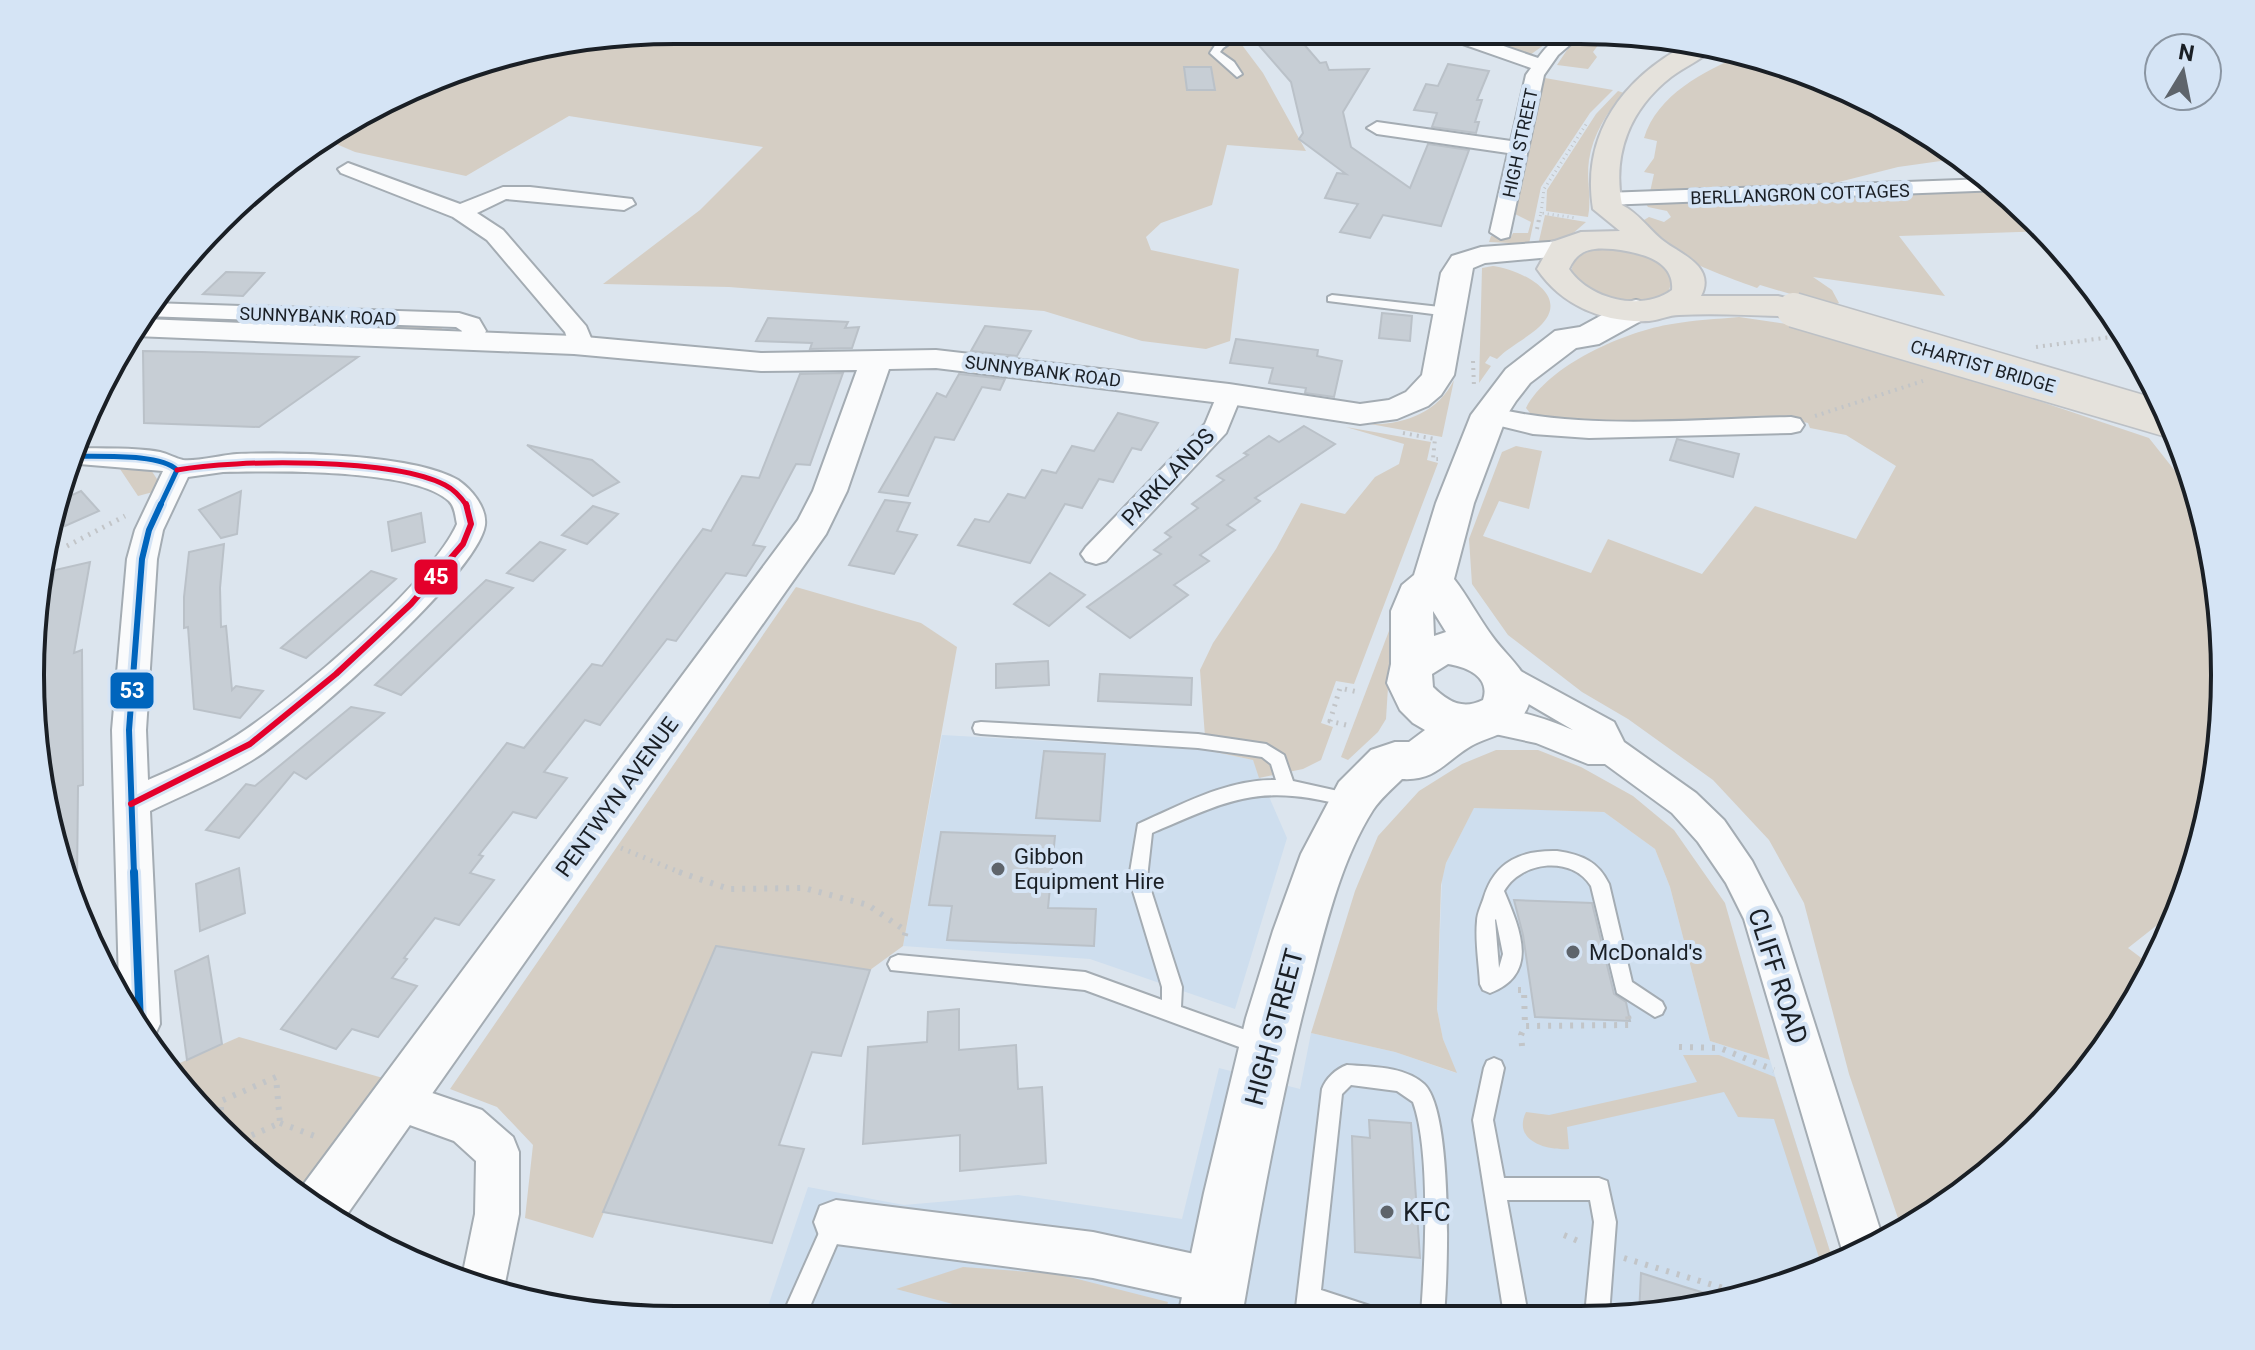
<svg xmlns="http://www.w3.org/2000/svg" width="2255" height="1350" viewBox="0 0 2255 1350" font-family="Roboto,sans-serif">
  <rect width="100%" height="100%" fill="#dce5ee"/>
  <g fill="#cedeee">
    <path d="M942 735 1206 750 1253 760 1287 838 1235 1009 1090 959 903 946Z"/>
    <path d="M1474 807 1604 812 1655 849 1670 887 1710 1041 1770 1060 1834 1264 1788 1286 1664 1315 764 1318 808 1187 904 1205 1018 1195 1182 1219 1219 1068 1300 1089 1311 1033 1395 1052 1456 1073 1443 1039 1437 1009 1442 879 1446 863Z"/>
  </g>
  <g fill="#d5cec4">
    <path d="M675 30 1234 31 1225 36 1232 39 1247 38 1239 41 1263 73 1306 151 1227 145 1212 205 1161 223 1146 237 1151 250 1239 269 1230 341 1206 349 1142 341 1044 311 729 287 603 284 700 210 763 147 569 116 466 176 355 152 327 140 468 64Z"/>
    <path d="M1480 31 1519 42 1537 31 1562 32 1530 55 1472 36Z"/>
    <path d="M1588 31 1628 33 1601 41 1593 52 1597 57 1588 69 1557 65 1569 47Z"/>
    <path d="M1742 55 1788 64 1939 139 1962 158 1898 167 1831 184 1842 197 1998 188 2046 231 1899 236 1945 296 1813 277 1832 290 1839 303 1831 306 1760 285 1757 288C1725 276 1655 254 1644 220L1649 217 1664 222 1671 217 1667 211 1648 207 1641 197 1650 192 1654 174 1644 172 1654 158 1657 141 1644 138C1657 95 1704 71 1742 55Z"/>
    <path d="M1545 78 1613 90 1590 113 1541 187 1529 244 1489 242 1491 236 1510 239 1513 233H1528L1531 222 1515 214 1531 129Z"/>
    <path d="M1618 91 1624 93C1607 112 1593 134 1589 160 1586 179 1592 198 1588 217L1546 211 1547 190 1596 114Z"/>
    <path d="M1545 215 1586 222 1571 235 1538 245Z"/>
    <path d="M1615 249C1637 252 1661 257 1672 278L1669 291C1644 310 1583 302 1571 271L1575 258 1591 250Z"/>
    <path d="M1493 266C1514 268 1566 290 1546 319 1535 335 1510 345 1497 359L1490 356 1485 363 1491 366 1479 383 1482 268Z"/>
    <path d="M146 315 445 326 440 330 142 321Z"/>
    <path d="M1739 317 1787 324 2042 402 2149 438 2198 500 2213 550 2225 675 2213 801 2180 907 2128 948 2152 966 2116 1034 2036 1131 1903 1233 1849 1074 1804 903 1769 840 1713 780 1628 719 1582 692 1508 635 1472 584 1469 539 1502 452 1516 446 1542 451 1529 509 1499 501 1483 536 1591 573 1608 539 1702 574 1755 506 1856 539 1896 466 1846 435 1810 428 1808 423 1790 419 1591 423 1525 418 1530 413 1526 408C1548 365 1626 331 1672 324 1694 320 1717 319 1739 317Z"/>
    <path d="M1454 380 1442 437 1370 424C1405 425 1438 412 1454 380Z"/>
    <path d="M1346 427 1431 442 1427 460 1438 463 1354 684 1336 681 1321 723 1333 727 1321 760 1303 769 1259 778 1253 760 1206 750 1200 670 1213 643 1276 549 1301 503 1345 514 1375 477 1399 464 1404 444Z"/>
    <path d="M118 466 151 470 159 482 153 492 138 496Z"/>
    <path d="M796 587 921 623 957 647 903 946 870 970 716 946 593 1238 525 1218 533 1145 497 1107 450 1089Z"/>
    <path d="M1392 623 1386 719 1378 732 1348 760 1341 757Z"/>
    <path d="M1496 750H1538L1581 767 1633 796 1674 830 1725 903 1770 1060 1710 1041 1670 887 1655 849 1604 812 1474 808 1446 863 1441 885 1437 1009 1443 1039 1457 1073 1395 1052 1311 1033 1355 891 1378 836 1419 791 1462 764Z"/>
    <path d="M239 1037 383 1078 298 1194 175 1078 173 1066Z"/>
    <path d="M1683 1055H1719L1775 1077 1834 1264 1823 1270 1774 1119 1738 1117 1724 1092 1567 1127 1569 1149C1547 1151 1512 1141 1526 1112L1549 1115 1697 1082Z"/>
    <path d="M963 1267 1058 1274 1168 1302 1164 1316 1002 1317 896 1289Z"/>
  </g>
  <g fill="#c7ced5" stroke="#bac1c8" stroke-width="2">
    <path d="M1296 35 1320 63 1326 62 1329 70 1369 69 1343 112 1351 147 1410 188 1428 144 1469 150 1441 226 1383 215 1370 238 1340 232 1358 204 1325 198 1337 173 1346 174 1299 139 1303 133 1291 82 1256 42Z"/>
    <path d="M1448 64 1489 71 1477 100H1482L1475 122H1479L1476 133 1432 127 1437 113 1414 110 1426 84 1438 86Z"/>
    <path d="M1184 67H1211L1215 90H1187Z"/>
    <path d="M226 272 264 273 243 296 203 294Z"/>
    <path d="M1382 313 1412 316 1410 341 1379 338Z"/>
    <path d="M768 318 848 322 845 328 859 327 852 348 810 349 812 343 756 341Z"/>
    <path d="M985 326 1031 331 1017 356 971 351Z"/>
    <path d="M1236 339 1318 350 1317 356 1342 361 1334 397 1305 393 1306 388 1269 383 1273 368 1230 363Z"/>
    <path d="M143 351 202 352 358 357 259 427 144 423Z"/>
    <path d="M843 373 810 465 796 464 753 545 765 547 746 576 726 573 676 641 667 639 600 725 585 720 544 772 567 778 536 818 513 812 479 855 483 856 470 873 494 880 459 925 435 918 404 958 407 959 392 978 417 986 378 1037 352 1029 336 1049 281 1029 507 743 524 748 592 664 602 666 703 529 711 531 742 476 759 478 800 374Z"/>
    <path d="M959 374 1005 379 1000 390 982 387 954 440 935 437 908 496 879 492 937 393 946 397Z"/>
    <path d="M1118 413 1158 423 1141 450 1132 448 1113 482 1099 479 1082 508 1065 504 1030 563 958 545 975 519 989 522 1008 494 1025 498 1042 470 1056 473 1072 446 1094 451Z"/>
    <path d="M1304 426 1335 444 1255 498 1260 501 1227 525 1235 530 1200 555 1209 561 1174 585 1188 595 1130 638 1087 607 1161 554 1154 550 1171 537 1165 533 1198 508 1192 504 1224 480 1217 476 1248 455 1244 453 1269 436 1279 442Z"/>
    <path d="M1677 439 1739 454 1733 477 1670 460Z"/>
    <path d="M527 445 592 460 619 482 593 496Z"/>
    <path d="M81 491 99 511 65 526 56 515 59 501Z"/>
    <path d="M241 491 237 534 221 538 199 510Z"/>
    <path d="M885 500 910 503 897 531 917 535 894 574 849 565Z"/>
    <path d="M593 506 618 514 587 544 562 535Z"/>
    <path d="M421 513 425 542 392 551 388 522Z"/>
    <path d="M540 542 565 550 533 581 507 573Z"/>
    <path d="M224 544 220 588 221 627 226 626 232 690 236 686 263 691 240 718 194 709 188 627 184 628V597L189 552Z"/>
    <path d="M90 562 74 653 82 650 83 785 78 786 77 885 66 886 40 738 44 648 38 649 55 570Z"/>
    <path d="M371 571 396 579 306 658 281 648Z"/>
    <path d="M1050 573 1085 595 1049 626 1014 604Z"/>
    <path d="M486 580 513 588 401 695 375 685Z"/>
    <path d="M1048 661 1049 685 996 688V664Z"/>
    <path d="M1100 674 1192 678 1191 705 1098 701Z"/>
    <path d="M351 707 384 713 306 779 294 772 239 838 206 830 246 784 255 786Z"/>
    <path d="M1044 751 1105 754 1100 821 1036 818Z"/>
    <path d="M941 832 1055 836 1048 908 1096 909 1094 946 947 940 952 906 929 905Z"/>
    <path d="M239 868 245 913 200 931 196 884Z"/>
    <path d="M1514 900 1592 903 1614 994 1626 1002 1630 1021 1535 1017 1523 935Z"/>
    <path d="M716 946 870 970 841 1056 812 1052 779 1145 804 1149 772 1243 603 1212Z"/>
    <path d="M208 956 222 1044 187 1060 175 971Z"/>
    <path d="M959 1009V1050L1016 1045 1018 1089 1042 1087 1046 1163 960 1171V1135L863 1144 868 1047 927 1042 928 1012Z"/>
    <path d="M1369 1120 1411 1123 1420 1258 1355 1252 1352 1136 1370 1138Z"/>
    <path d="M1641 1273 1688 1288 1728 1300 1664 1315H1639Z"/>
  </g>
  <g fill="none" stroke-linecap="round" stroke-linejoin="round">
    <g stroke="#a4acb3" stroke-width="4">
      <g id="service">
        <path d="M1237 31H1247L1223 48 1220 52 1234 62 1242 74 1237 77 1210 53 1216 44Z"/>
        <path d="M1332 295 1449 308 1455 312 1449 316 1328 301V297Z"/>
        <path d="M981 722 1198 734 1266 744 1284 755 1293 781 1356 795 1359 800 1356 805 1350 807C1261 783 1233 798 1152 833L1147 878 1182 987 1181 1007 1268 1038 1271 1045 1268 1052 1261 1055 1085 990 891 970 888 964 891 958 898 955 1085 972 1162 1000V987L1129 878 1138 824C1181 805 1227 779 1276 780L1271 764 1262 757 1249 755 1198 748 981 734 975 733 973 728 975 723Z"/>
        <path d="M1557 851C1582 855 1598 861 1609 884L1632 982 1662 1002 1665 1008 1662 1014 1655 1017 1617 993 1591 886C1572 855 1521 861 1504 891 1520 929 1540 974 1490 993L1483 990 1480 984C1479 964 1475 941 1477 921 1477 913 1482 904 1484 897 1495 861 1522 850 1557 851ZM1496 919 1503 954 1499 968 1495 920Z"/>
        <path d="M1494 1058 1501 1061 1504 1068 1493 1120 1504 1178H1599L1607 1181 1616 1222 1609 1315H1585L1594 1222 1590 1200H1507L1528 1315H1504L1473 1120 1484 1068 1487 1061Z"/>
        <path d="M1347 1065C1372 1067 1404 1066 1424 1084 1453 1111 1448 1274 1444 1315H1421C1425 1260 1431 1152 1413 1102L1397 1091 1351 1085 1342 1094 1321 1290 1376 1308 1379 1316H1330L1319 1313V1316H1295L1322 1089C1326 1078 1336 1069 1347 1065Z"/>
        <path d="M835 1212 843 1215 846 1223 805 1318H781L827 1215Z"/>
      </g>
    </g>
    <g stroke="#a4acb3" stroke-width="4">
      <g id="minor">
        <path d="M1434 31H1460L1538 58C1551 40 1563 31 1586 31L1558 55 1544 75 1509 237 1501 239 1490 232 1508 153 1377 134 1367 128 1377 122 1511 141 1526 75 1531 68 1437 35Z"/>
        <path d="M348 163 460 204 503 187H530L632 199 635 204 624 210 506 199 477 213 503 230 586 326 591 338 583 350H565L562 345 567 338 565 332 487 240 453 217 341 173 338 169Z"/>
        <path d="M1987 179 2001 190 1605 205 1594 199 1605 193Z"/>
        <path d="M152 303 459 313 479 319 486 331 479 345H461L458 340 462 331 456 327 145 316Z"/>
        <path d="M1229 386 1238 388 1242 394 1226 433 1106 561 1096 564 1086 561 1081 554 1086 547 1205 424 1220 388Z"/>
        <path d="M1489 407C1587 431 1691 419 1791 417L1800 419 1804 425 1800 431 1791 433 1589 438 1533 434 1480 421 1476 415 1480 409Z"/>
        <path d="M75 448C102 449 133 447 160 452 168 454 175 458 183 460 194 462 222 455 237 454 289 452 414 454 458 480 471 489 487 507 485 525 478 574 307 722 263 753 228 777 187 793 150 811L160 1024 154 1037 148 1040 119 985 112 730 127 559 135 530 163 471 67 463ZM223 472C272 471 414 468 449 501 455 507 455 515 457 524 431 583 292 700 236 736 208 754 178 767 148 780L146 730 157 559 163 530 188 477Z"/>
        <path d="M1502 661 1614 722 1624 742 1696 793 1724 820 1752 861 1781 918 1884 1242 1845 1260 1744 919 1726 883 1698 842 1672 813 1605 764H1588L1536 743 1472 729 1467 720 1472 711C1499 702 1547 719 1573 730L1491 682 1486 673 1491 664Z"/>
        <path d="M397 1081 482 1110 513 1137 519 1152V1214L503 1293 461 1282 475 1214 476 1161 454 1141 382 1115 376 1101 382 1087Z"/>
        <path d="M836 1200 1093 1232 1217 1259 1233 1266 1240 1282 1233 1298 1217 1305 1093 1278 836 1244 820 1238 814 1222 820 1206Z"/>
      </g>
    </g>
    <g stroke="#a4acb3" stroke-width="4">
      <path id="tertiary" d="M1563 241 1573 243 1577 249 1573 255 1485 263 1473 268 1454 375 1441 395 1428 406 1397 419 1360 424 1229 404 936 368 889 369 847 491 826 534 341 1223 316 1211 297 1193 798 520 813 491 857 370 761 371 574 354 135 336 144 319 574 336 761 353 936 350 1229 384 1360 404 1389 400 1406 392 1422 375 1441 273 1452 256 1481 247Z"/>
    </g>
    <g stroke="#a4acb3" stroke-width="4">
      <path id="secondary" d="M1636 300 1648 303 1652 310 1648 317 1599 344 1576 348 1530 383 1516 401 1507 415 1474 503 1454 579C1468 597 1478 617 1492 636 1510 662 1553 689 1515 724 1504 735 1485 738 1471 746 1444 762 1436 781 1402 779 1392 789 1380 799 1373 810 1343 857 1328 917 1314 970 1283 1084 1262 1200 1242 1316H1178L1204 1193 1246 1018 1273 931 1301 854 1339 782 1371 750 1395 742H1409L1425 730 1413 723 1400 710 1387 683 1391 664V611L1402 585 1414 575 1436 503 1471 415 1506 369 1555 331 1580 327 1624 303ZM1433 611 1446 632 1434 636ZM1448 664C1467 667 1491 677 1483 700 1463 710 1448 702 1433 687L1432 674Z"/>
    </g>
    <g stroke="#bcc0c5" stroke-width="4">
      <path id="primary" d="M1688 44 1713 49C1701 60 1684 67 1671 77 1630 109 1612 154 1622 205 1638 213 1647 227 1661 239 1677 253 1717 265 1701 296H1778L1806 303 1810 310 1806 317 1794 320 1778 316C1745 315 1712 313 1679 315 1669 315 1659 320 1649 321 1604 323 1562 306 1537 269L1552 242 1581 232 1620 231 1593 209C1581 134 1623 78 1688 44ZM1613 249C1637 252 1675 259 1672 290 1642 312 1590 300 1569 269 1578 249 1592 247 1613 249Z"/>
    </g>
    <g stroke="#c2c5c8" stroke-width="3" stroke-dasharray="1 4" stroke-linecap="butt">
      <path d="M1721 60 1737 54"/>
      <path d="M1541 213 1544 189 1587 123"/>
      <path d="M1539 221 1541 213 1577 218"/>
    </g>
    <g stroke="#c2c5c8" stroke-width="4" stroke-dasharray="2 5" stroke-linecap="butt">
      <path d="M1537 229 1539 219"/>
      <path d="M2036 347 2126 335"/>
      <path d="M1473 361 1474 387"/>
      <path d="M1815 416 1923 381"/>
      <path d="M1403 433 1435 439 1433 459H1438"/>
    </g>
    <g stroke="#c2c5c8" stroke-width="5" stroke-dasharray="2 6" stroke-linecap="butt">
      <path d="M67 546 125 516"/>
      <path d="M1346 725 1330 721 1340 688 1358 692"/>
      <path d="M621 848 684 874"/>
    </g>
    <g stroke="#c2c5c8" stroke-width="6" stroke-dasharray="3 8" stroke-linecap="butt">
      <path d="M679 872 729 889 804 888 868 905 906 931 903 942"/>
      <path d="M1518 990H1524L1525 1026"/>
      <path d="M1522 1046 1521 1035 1525 1026 1630 1025 1628 1016"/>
      <path d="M1679 1047 1720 1048 1774 1070"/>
      <path d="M221 1121V1101L276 1077 280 1123 241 1140"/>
      <path d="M280 1123 320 1138"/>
      <path d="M1564 1235 1578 1241"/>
      <path d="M1624 1258 1746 1295"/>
    </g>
    <use href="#service" fill="#fafbfc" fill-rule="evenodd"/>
    <use href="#minor" fill="#fafbfc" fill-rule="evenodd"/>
    <use href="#tertiary" fill="#fafbfc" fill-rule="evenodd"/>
    <use href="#secondary" fill="#fafbfc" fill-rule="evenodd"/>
    <use href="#primary" fill="#e5e2dc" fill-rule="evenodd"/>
    <g stroke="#bcc0c5" stroke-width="37" stroke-linecap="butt">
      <path id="primary-bridge" d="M1794 310 2172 421"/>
    </g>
    <use href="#primary-bridge" stroke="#e5e2dc" stroke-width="34"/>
    <g stroke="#d5e4f5" stroke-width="10">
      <path id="bus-1-far2" d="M74 456C99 457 160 453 177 470L160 506"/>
    </g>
    <g stroke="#d5e4f5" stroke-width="12">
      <path id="bus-1-far1" d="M134 874 129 730 142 559 149 530 161 504"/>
    </g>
    <g stroke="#d5e4f5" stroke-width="14">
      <path id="bus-1" d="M134 872 140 1024"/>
    </g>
    <g stroke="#d5e4f5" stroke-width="10">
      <path id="bus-2-far1" d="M177 470C236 459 393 458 445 485 455 490 461 497 467 506"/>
    </g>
    <g stroke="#d5e4f5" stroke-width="12">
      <path id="bus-2" d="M131 804 250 744 336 674 411 604 463 544 471 524 466 504"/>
    </g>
    <use href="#bus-1-far2" stroke="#0065bd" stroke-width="5"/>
    <use href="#bus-1-far1" stroke="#0065bd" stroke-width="6"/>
    <use href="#bus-1" stroke="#0065bd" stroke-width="8"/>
    <use href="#bus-2-far1" stroke="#e4002b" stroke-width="5"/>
    <use href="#bus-2" stroke="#e4002b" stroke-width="6"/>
  </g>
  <g fill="#5e646b" stroke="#d5e4f5" stroke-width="3">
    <circle cx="998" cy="869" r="8"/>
    <circle cx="1573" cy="952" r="8"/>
    <circle cx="1387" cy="1212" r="8"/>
  </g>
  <g text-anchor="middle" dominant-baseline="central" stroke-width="8" stroke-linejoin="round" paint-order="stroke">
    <g font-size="18" fill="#1a1f25" stroke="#d5e4f5">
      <text transform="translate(1520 143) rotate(-78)">HIGH STREET</text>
      <text transform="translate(1800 194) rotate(-2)">BERLLANGRON COTTAGES</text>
      <text transform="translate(318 316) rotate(2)">SUNNYBANK ROAD</text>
      <text transform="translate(1983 366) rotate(16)">CHARTIST BRIDGE</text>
      <text transform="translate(1043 371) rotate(7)">SUNNYBANK ROAD</text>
    </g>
    <g font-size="22" fill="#1a1f25" stroke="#d5e4f5">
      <text transform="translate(1168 477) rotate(-47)">PARKLANDS</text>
      <text transform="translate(617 797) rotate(-54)">PENTWYN AVENUE</text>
    </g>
    <g font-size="22" fill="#1a1f25" stroke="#d5e4f5" text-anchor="start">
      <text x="1014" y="856">Gibbon<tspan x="1014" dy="25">Equipment Hire</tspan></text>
      <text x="1589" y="952">McDonald's</text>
    </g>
    <g font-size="26" fill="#1a1f25" stroke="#d5e4f5">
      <text transform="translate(1778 976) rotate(72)">CLIFF ROAD</text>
      <text transform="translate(1274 1027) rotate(-75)">HIGH STREET</text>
    </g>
    <g font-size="26" fill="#1a1f25" stroke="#d5e4f5" text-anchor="start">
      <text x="1403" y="1212">KFC</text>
    </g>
  </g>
  <path d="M0 0H2255V1350H0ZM675 44H1580A631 631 0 0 1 2211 675V675A631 631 0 0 1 1580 1306H675A631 631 0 0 1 44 675V675A631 631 0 0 1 675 44Z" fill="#d5e4f5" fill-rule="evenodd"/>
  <path fill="none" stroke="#1a1f25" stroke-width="4" d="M675 44H1580A631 631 0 0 1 2211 675V675A631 631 0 0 1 1580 1306H675A631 631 0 0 1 44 675V675A631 631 0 0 1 675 44Z"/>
  <g stroke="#d5e4f5" stroke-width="3">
    <rect x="413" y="558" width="46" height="38" rx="8" fill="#e4002b"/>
    <rect x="109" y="671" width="46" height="39" rx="8" fill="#0065bd"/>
  </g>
  <g font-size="22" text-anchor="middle" font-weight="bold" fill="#fff">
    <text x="436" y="584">45</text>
    <text x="132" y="698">53</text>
  </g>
  <g transform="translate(2183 72) rotate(10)"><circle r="38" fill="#d5e4f5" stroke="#8a95a2" stroke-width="2"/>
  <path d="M0-6L14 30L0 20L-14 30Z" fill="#5e646b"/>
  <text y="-12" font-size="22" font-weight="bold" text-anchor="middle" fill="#1a1f25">N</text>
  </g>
</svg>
